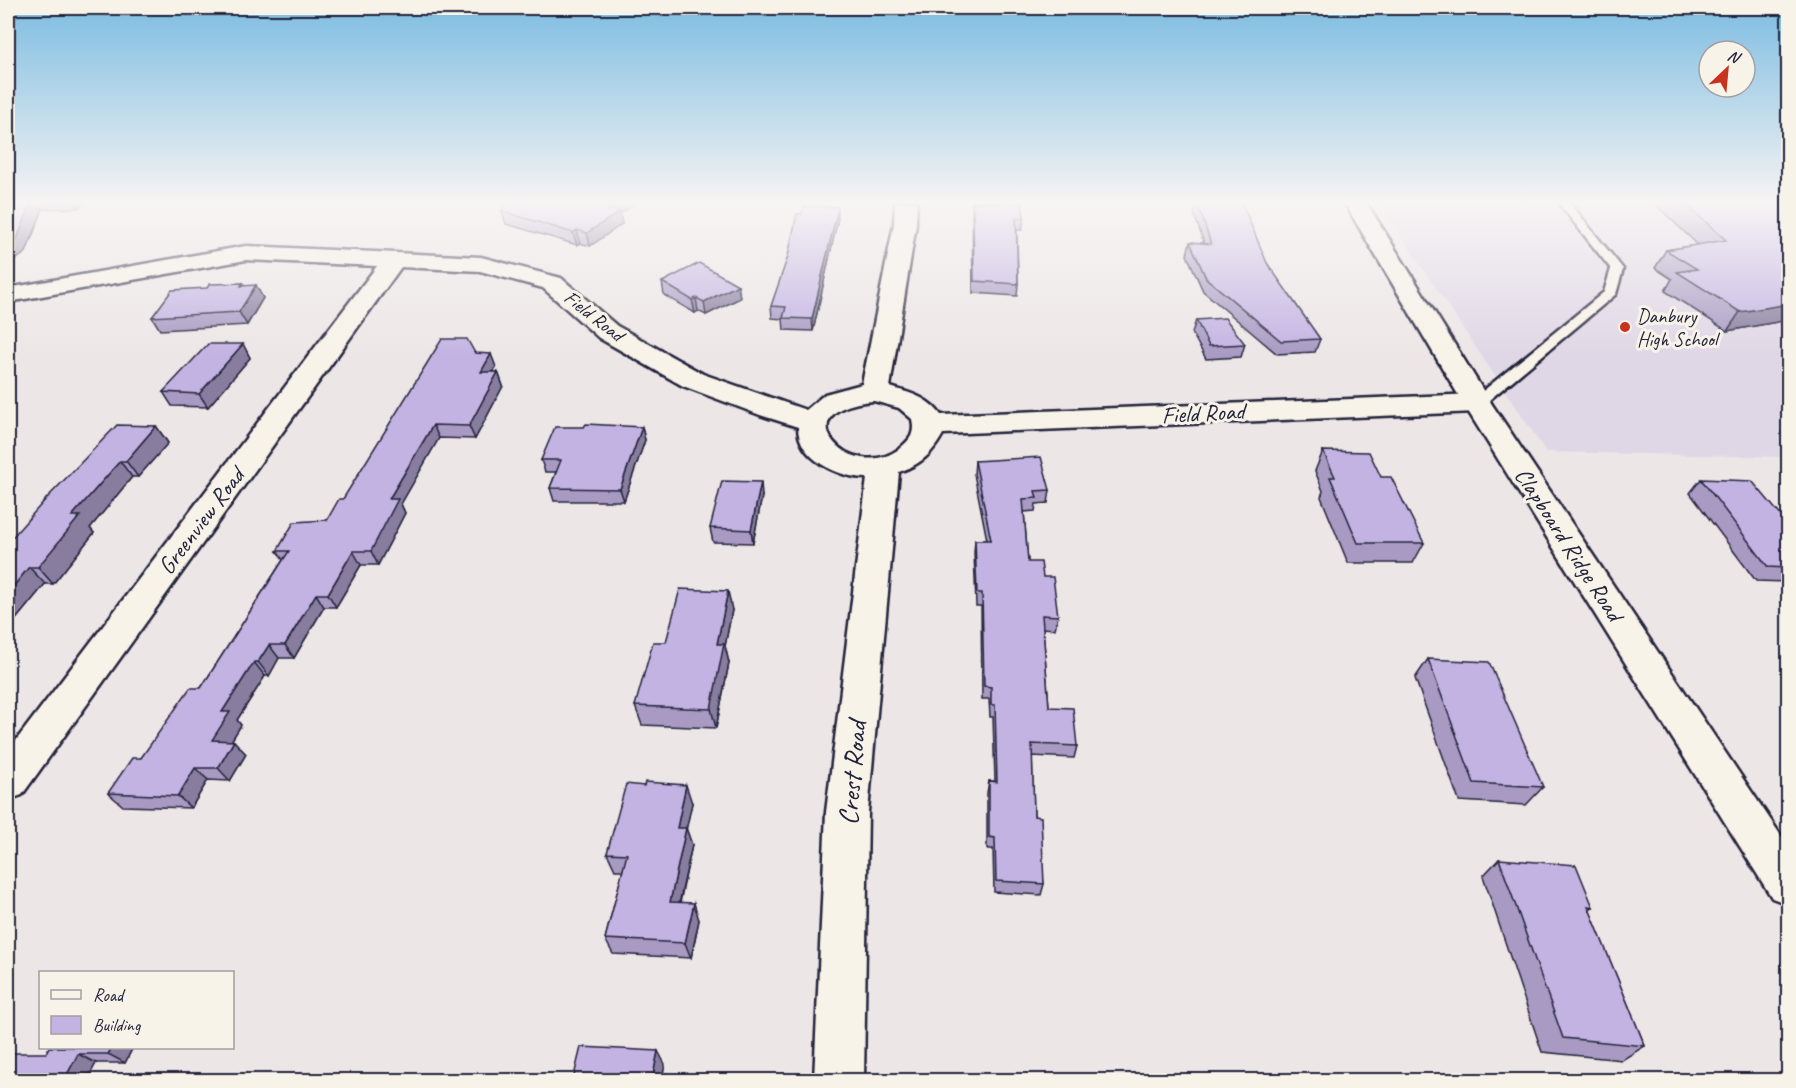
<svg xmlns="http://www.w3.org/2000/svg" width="1796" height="1088" viewBox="0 0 1796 1088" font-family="Caveat,sans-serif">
  <rect width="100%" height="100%" fill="#ede6e7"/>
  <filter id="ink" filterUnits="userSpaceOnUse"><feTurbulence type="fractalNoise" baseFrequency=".0167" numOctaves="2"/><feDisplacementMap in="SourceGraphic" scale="12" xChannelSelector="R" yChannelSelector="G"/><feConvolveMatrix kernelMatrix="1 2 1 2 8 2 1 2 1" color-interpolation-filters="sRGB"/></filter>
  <g filter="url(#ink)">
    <path fill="#e0d7e6" d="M1378 202H1788V457L1546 452Z"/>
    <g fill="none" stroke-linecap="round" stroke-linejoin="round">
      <g stroke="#22223b" stroke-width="5">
        <path id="service" d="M1558 202H1569L1623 269 1616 294 1482 406H1472L1470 403 1472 400 1604 292 1611 269Z"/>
      </g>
      <g stroke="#22223b" stroke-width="5">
        <path id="minor" d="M895 202H917L916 224 890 387C910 393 928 397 941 415L1477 394 1487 397 1491 403 1487 409 1477 412 943 434C932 454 921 464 899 472L868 812 864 1080H814L826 812 867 478C839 478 798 459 798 427L760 415 683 386 599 338 543 288 480 271 401 267 22 795 8 800V751L377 266 246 260 8 302V288L246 246 481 257 561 278 617 326 703 374 806 410 825 394 862 384 894 224ZM874 401 899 408 912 419C915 434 911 439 899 449 850 485 780 408 874 401Z"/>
      </g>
      <g stroke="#22223b" stroke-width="5">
        <path id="secondary" d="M1344 202H1366L1491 403 1788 846V904L1772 898 1463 403Z"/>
      </g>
      <use href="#service" fill="#f7f3e8" fill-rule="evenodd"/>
      <use href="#minor" fill="#f7f3e8" fill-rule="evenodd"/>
      <use href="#secondary" fill="#f7f3e8" fill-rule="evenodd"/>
    </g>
    <g fill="#a89ac3" stroke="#22223b" stroke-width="1.5">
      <path d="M8 202H86L78 208 43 209 26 252 10 264H8Z"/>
      <path d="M972 202H1022L1024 218 1022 230H1017L1018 284 1017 296 973 293Z"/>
      <path d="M1197 202 1267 263 1320 339 1315 352 1277 354 1203 291 1187 255 1190 242 1204 243 1194 214Z"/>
      <path d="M1653 202H1782L1788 320 1727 331 1665 291 1672 279 1655 268 1666 250 1698 245Z"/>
      <path d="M635 204 620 214 622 224 590 246 580 243 577 245 506 224 502 211 570 205Z"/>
      <path d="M838 218 813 331 784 330 783 319 772 318 771 306Z"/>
      <path d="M662 282 738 285 740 298 706 315 698 311 695 313 664 295Z"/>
      <path d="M243 283 245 286 263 298 247 325 160 330 152 317 207 288Z"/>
      <path d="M1196 320 1245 344 1241 357 1206 359 1192 333Z"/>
      <path d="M243 344 250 358 208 407 172 406 163 392Z"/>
      <path d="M475 353 496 367 493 372H498L503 386 475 439 439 438 401 504 405 513 378 565H361L336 607H324L294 658H279L269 676H265L237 720 241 725 231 741H234L246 754 230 781 208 780 191 808 123 806 108 793 141 758 201 688 283 560 277 551 327 520 343 499Z"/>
      <path d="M156 426 168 443 138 477H132L90 528 94 533 53 584H45L8 629V542Z"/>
      <path d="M642 427 645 440 624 501H554L550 488 556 472H545L541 460Z"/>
      <path d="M1323 451 1381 477 1424 543 1413 563H1348L1321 497 1323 491 1315 471Z"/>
      <path d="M975 461 1050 490 1048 503 1036 504 1035 511 1024 512 1028 562 1043 577 1058 616 1055 629 1043 628 1049 707 1077 746 1074 758 1032 756 1034 816 1044 884 1041 895 994 892 993 849H987V793L989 781H995L993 717H990L989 699H982L981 606H976L974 553 975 540H987L974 474Z"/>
      <path d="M1701 479 1788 524V582L1756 581 1690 493Z"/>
      <path d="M762 496 753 543 713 542 710 528Z"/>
      <path d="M732 610 725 646 729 663 716 728 642 725 635 706 666 642Z"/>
      <path d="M1428 659 1543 787 1526 805 1459 801 1415 678Z"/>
      <path d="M692 803 686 828 692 845 680 903 699 920 691 958 613 954 605 939 623 870H615L607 853Z"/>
      <path d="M1499 859 1593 907 1589 909 1645 1046 1622 1060 1542 1052 1483 876Z"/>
      <path d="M133 1047 125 1063H96L87 1080H8L46 1053Z"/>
    </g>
    <g fill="#887d9f" stroke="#22223b" stroke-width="1.5">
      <path d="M32 202H39L43 209 26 252 10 264H8V246Z"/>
      <path d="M74 202H86L78 208Z"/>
      <path d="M617 202H635V204L620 214 622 224 590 246 587 233 608 209Z"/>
      <path d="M838 207V218L813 331 812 319Z"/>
      <path d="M577 230 580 243 577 245 573 233Z"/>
      <path d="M243 283 250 295 256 285 263 298 247 325 239 312 241 286Z"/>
      <path d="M738 285 740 298 706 315 704 302Z"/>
      <path d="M696 298 698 311 695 313 692 300Z"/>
      <path d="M1788 304V320L1727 331 1740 312Z"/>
      <path d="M243 344 250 358 208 407 199 394Z"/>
      <path d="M491 354 496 367 486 385 481 372Z"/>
      <path d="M498 372 503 386 475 439 469 426Z"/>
      <path d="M433 425 439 438 401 504 405 513 378 565 371 551 389 499Z"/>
      <path d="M156 426 168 443 138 477 126 461Z"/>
      <path d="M642 427 645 440 624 501 620 489Z"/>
      <path d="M120 461 132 477 90 528 94 533 53 584 38 567 72 516Z"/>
      <path d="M761 482 762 496 753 543 751 530Z"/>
      <path d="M353 551 361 565 336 607 328 594Z"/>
      <path d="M29 567 45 584 8 629V593Z"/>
      <path d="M728 591 732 610 725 646 729 663 716 728 711 709 717 644Z"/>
      <path d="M316 594 324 607 294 658 285 645Z"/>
      <path d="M269 645 279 658 269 676 258 662Z"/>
      <path d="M254 662 265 676 237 720 241 725 224 753 212 740 222 712Z"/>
      <path d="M234 741 246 754 230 781 218 768Z"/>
      <path d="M195 768 208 780 191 808 178 796Z"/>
      <path d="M686 785 692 803 683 845 677 828Z"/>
      <path d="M686 828 692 845 676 918 670 902Z"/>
      <path d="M694 903 699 920 691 958 685 943Z"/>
      <path d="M112 1047H133L125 1063 108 1054Z"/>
      <path d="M658 1051 665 1064 662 1080H652Z"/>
      <path d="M78 1054 96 1063 87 1080H64Z"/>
    </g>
    <g fill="#c3b3e3" stroke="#22223b" stroke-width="1.5">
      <path d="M8 202H32L17 239 8 246Z"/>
      <path d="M504 202H530L570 205 574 202H617L608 209 620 212 587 233 577 230 573 233 502 211Z"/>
      <path d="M973 202H1022L1024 218H1016L1018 284 974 281Z"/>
      <path d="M1197 202 1242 203 1267 263 1320 339 1281 341 1206 278 1190 242 1211 244Z"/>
      <path d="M1683 202H1782L1788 208V304L1740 312 1677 272 1697 269 1666 250 1726 240Z"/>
      <path d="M804 206 838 207 812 319 783 318 786 307 771 306 788 256 797 214H802Z"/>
      <path d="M699 263 738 285 704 302 696 298 692 300 662 282Z"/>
      <path d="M243 283 241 286 256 285 239 312 152 317 172 290 207 288 210 284Z"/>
      <path d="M1225 318 1245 344 1209 346 1196 320Z"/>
      <path d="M442 339H467L475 353 491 354 481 372H498L469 426 433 425 389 499H398L371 551H353L328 594H316L285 645H269L258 662H254L222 712H230L212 740 234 741 218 768H195L178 796 108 793 132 758H141L190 688H201L289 551H277L294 522 327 520 339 499H343Z"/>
      <path d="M208 344H243L199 394 163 392Z"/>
      <path d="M586 424 642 427 620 489 550 488 561 460H541L555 427H584Z"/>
      <path d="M117 425 156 426 126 461H120L72 516H80L38 567H29L8 593V542L46 499Z"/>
      <path d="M1323 451 1369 452 1381 477H1391L1424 543H1358L1330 477H1335Z"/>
      <path d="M1041 457 1050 490 1035 491 1037 498 1023 499 1028 562H1041L1043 577H1053L1058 616 1042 615 1049 707 1073 708 1077 746 1032 744 1034 816 1041 817 1044 884 996 881 995 838 989 837V781L997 782 995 705H991V687L984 686 982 593H977L975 540H991L975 461Z"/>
      <path d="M1701 479 1752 481 1788 524V568L1768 567Z"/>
      <path d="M722 481 761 482 751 530 710 528Z"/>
      <path d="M680 589 728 591 717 644H724L711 709 635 706 653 642H666Z"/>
      <path d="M1428 659 1489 662 1543 787 1474 783Z"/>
      <path d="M645 782 686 785 677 828H686L670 902 694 903 685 943 605 939 627 854 607 853 626 784 644 786Z"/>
      <path d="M1499 859 1576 865 1593 907 1588 906 1645 1046 1563 1038Z"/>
      <path d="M49 1047H112L108 1054H78L64 1080H8V1053H46Z"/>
      <path d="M581 1047 658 1051 652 1080H573Z"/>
    </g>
  </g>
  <linearGradient id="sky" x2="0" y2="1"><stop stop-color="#7cbce1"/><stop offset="0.57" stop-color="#f7f4f4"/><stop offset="1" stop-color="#f7f4f4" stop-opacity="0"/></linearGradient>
  <rect width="1796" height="355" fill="url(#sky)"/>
  <circle fill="#c8321e" stroke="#f7f3e8" stroke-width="2" cx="1625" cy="327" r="6"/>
  <g text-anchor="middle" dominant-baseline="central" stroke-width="6" stroke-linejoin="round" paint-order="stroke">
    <g font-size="20" fill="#22223b" stroke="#f7f3e8">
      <text transform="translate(594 316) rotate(38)">Field Road</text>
    </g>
    <g font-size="20" fill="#22223b" stroke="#f7f3e8" text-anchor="start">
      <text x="1637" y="316">Danbury<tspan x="1637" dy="23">High School</tspan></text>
    </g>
    <g font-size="24" fill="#22223b" stroke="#f7f3e8">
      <text transform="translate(1203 413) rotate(-3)">Field Road</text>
      <text transform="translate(201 521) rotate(-53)">Greenview Road</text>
      <text transform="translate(1569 544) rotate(57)">Clapboard Ridge Road</text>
    </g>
    <g font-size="28" fill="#22223b" stroke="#f7f3e8">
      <text transform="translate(852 773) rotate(-85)">Crest Road</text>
    </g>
  </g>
  <rect width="1796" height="1088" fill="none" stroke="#f7f3e8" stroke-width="30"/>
  <rect x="15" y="15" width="1766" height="1058" fill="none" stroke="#22223b" stroke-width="2" filter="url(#ink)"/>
  <rect x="39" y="971" width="195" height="78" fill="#f7f3e8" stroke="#a29fa3" stroke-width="1.5"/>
  <rect x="51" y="990" width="30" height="9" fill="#f7f3e8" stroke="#a29fa3" stroke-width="1.5"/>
  <text x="93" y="1001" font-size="18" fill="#22223b">Road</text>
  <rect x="51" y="1016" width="30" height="18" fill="#c3b3e3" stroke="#a29fa3" stroke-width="1.5"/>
  <text x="93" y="1031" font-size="18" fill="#22223b">Building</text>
  <g transform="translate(1727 69) rotate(26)"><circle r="28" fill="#f7f3e8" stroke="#a29fa3" stroke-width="1.5"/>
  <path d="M0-4.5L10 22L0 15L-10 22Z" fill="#c8321e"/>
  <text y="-9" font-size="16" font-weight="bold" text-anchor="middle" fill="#22223b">N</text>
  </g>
</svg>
